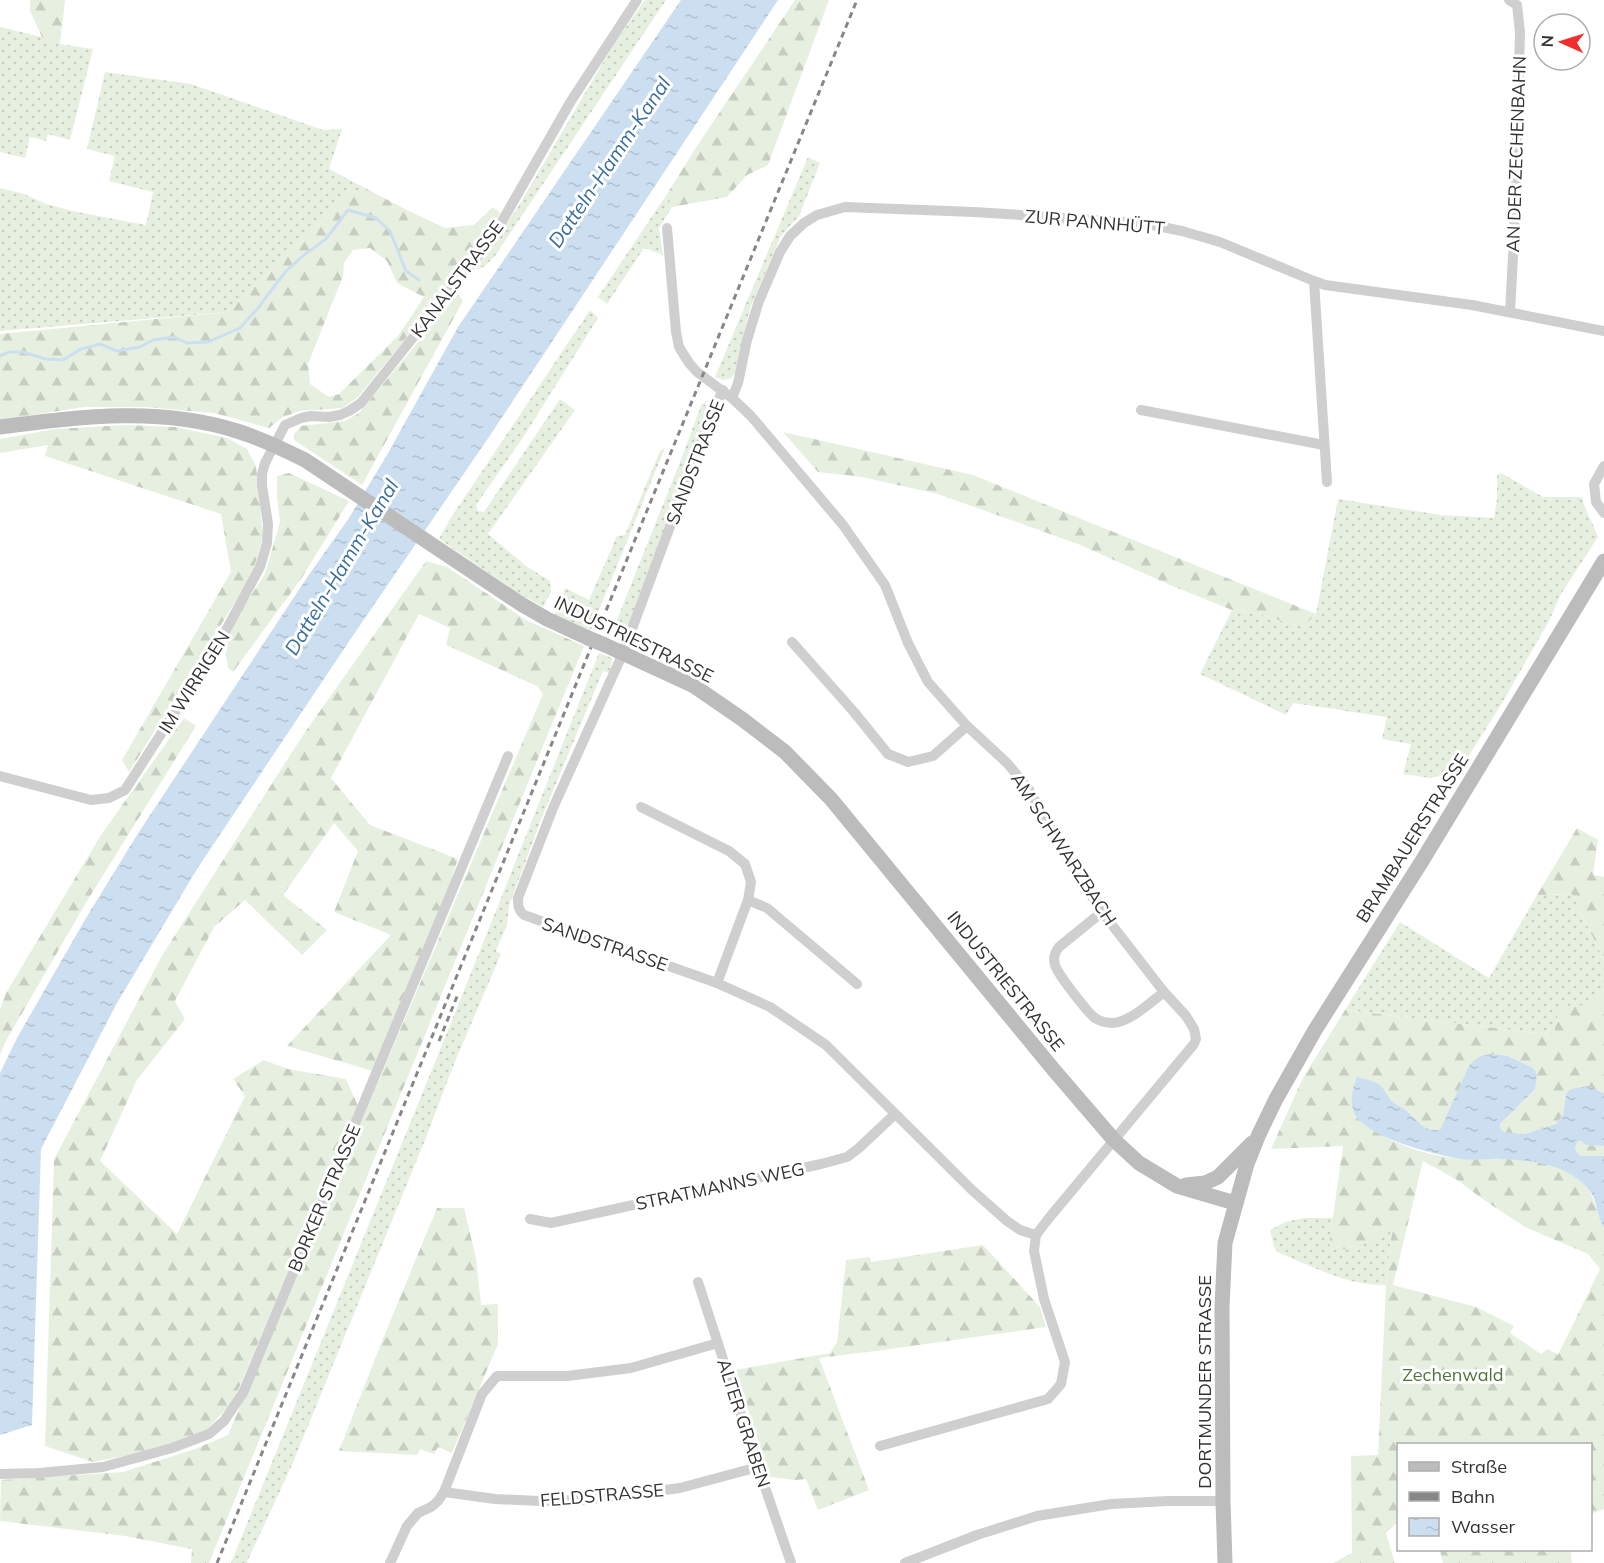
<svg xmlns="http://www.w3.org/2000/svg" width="1604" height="1563" viewBox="0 0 1604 1563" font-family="Mulish,sans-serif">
  <defs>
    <pattern id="grass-dots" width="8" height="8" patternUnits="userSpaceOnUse" patternTransform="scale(1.5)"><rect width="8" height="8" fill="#e7f0e0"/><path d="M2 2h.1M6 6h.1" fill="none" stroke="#c7cec1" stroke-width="1.8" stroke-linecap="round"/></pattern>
    <pattern id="forest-firs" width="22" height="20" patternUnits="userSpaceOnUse" patternTransform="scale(1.5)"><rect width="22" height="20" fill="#e7f0e0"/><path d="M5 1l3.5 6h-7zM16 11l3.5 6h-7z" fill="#c7cec1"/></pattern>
    <pattern id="water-ripples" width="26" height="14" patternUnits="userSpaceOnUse" patternTransform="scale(1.5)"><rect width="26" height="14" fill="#ccdff0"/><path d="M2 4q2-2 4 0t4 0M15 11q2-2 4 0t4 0" fill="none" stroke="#b0c0ce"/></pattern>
  </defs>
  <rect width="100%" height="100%" fill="#fff"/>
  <g fill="url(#grass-dots)">
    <path d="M645 0H666L495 256 485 266 479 269 476 268 518 207 614 44Z"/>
    <path d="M0 27 42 37 60 44 93 49 70 140 48 134 46 141 30 137 25 158 0 152Z"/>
    <path d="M105 72 191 84 323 130 342 129 329 169 365 188 352 193 228 312 0 331V188L24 194 46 204 77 212 146 225 153 192 109 181 115 156 87 149Z"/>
    <path d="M808 157 820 163 799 216 781 236 751 306 741 344 736 372 731 378 723 380 715 377Z"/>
    <path d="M667 194 672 207 659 228 663 255 644 248 607 304 598 297Z"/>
    <path d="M590 310 598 318 524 436 476 505 478 511 484 512 560 399 575 410 488 534 526 566 550 581 551 592 543 607 515 591 439 539 450 519Z"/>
    <path d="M702 403 711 408 628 628 618 641 616 622 680 462Z"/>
    <path d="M665 448 590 632 555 615 565 588 589 600 617 536 625 535 660 451Z"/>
    <path d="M1501 473 1543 497H1582C1585 511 1593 523 1598 537L1561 594 1549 621 1502 703 1460 770 1431 778 1403 774 1411 744 1382 739 1387 717 1293 703 1286 715 1200 674 1232 610 1255 613 1303 627 1316 614 1338 499 1441 515 1494 518 1497 499V475Z"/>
    <path d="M599 653 612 658V661L609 673 603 671 542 817 509 906 507 925 496 951 501 954 454 1064 427 1135 292 1465 247 1562 248 1563H231L455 1013Z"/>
    <path d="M1572 894 1604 960V988L1592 1005 1554 1035 1345 1010 1400 922 1489 978 1537 895Z"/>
    <path d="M1304 1218H1333L1329 1245 1392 1230 1386 1285C1348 1286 1311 1266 1277 1252L1274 1247 1270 1230 1285 1222Z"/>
  </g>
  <g fill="url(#forest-firs)" fill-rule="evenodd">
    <path d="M30 0H65L60 44 42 37 30 11Z"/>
    <path d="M795 0H829L768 165 747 175 727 197 672 207 667 194 695 149Z"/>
    <path d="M365 188 405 209 445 228 474 225 493 207 500 213 483 243 358 397 343 408 300 411 283 417 269 428 214 413 144 407H84L0 420V334L228 312 352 193ZM370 248 387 261 397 283 424 297 398 336 339 394 329 397 310 384 308 364 343 276 344 263 353 250Z"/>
    <path d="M458 294 463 301 362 485 294 440V434L301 426 345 421 359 413Z"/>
    <path d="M125 425 176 427 227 438 247 449 256 466 263 536 252 575 129 772 122 760 231 572 221 514 45 456 48 445 0 453V439L55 429Z"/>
    <path d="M783 432 973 475 1316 614 1303 627 1255 613 1232 610 1170 585 1078 544 938 494 862 477 818 472Z"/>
    <path d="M289 473 349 501 301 579 233 672 228 668 226 656 228 631 265 574 280 522 277 497V476Z"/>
    <path d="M426 561 447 567 526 620 584 646 209 1563H191L192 1549 125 1536 0 1521 1 1480 123 1472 195 1449 228 1435 543 694 537 686 446 645 450 628 419 614 331 778 370 825 458 859 448 888 373 1071 287 1046 391 935 334 912 358 851 334 823 283 895 327 930 302 955 245 900 214 927 175 1001 185 1019 137 1080 100 1161 177 1234 245 1096 233 1079 264 1060 288 1069 346 1079 358 1106 233 1402 206 1430 150 1451 93 1462 45 1446 54 1159 163 954 303 735Z"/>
    <path d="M184 718 196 726 87 901 7 1039 0 1054V1010L6 993 101 835Z"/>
    <path d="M1577 828 1598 840 1593 875 1604 877V960L1572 894 1537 895Z"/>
    <path d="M1604 988V1093L1599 1090 1566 1094 1563 1115 1556 1124 1524 1134 1504 1133 1501 1129 1500 1124 1535 1089 1533 1068 1508 1056 1493 1054 1440 1130C1423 1132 1418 1122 1408 1112 1403 1107 1396 1105 1392 1101 1387 1096 1385 1089 1380 1085 1375 1080 1364 1079 1357 1078L1354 1086 1353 1109C1361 1117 1370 1128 1380 1134 1404 1148 1435 1157 1463 1159 1475 1160 1488 1158 1500 1159 1527 1159 1563 1163 1583 1183 1596 1195 1595 1213 1604 1228V1509L1591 1514 1590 1444H1398V1522L1386 1533 1395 1563H1333L1352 1553 1351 1456 1378 1455 1386 1285 1392 1231 1347 1250 1329 1245 1343 1146 1271 1149 1303 1078 1345 1010 1554 1035 1559 1006 1592 1005ZM1423 1161 1459 1181 1481 1198 1525 1227 1588 1254 1600 1269 1558 1355 1548 1349 1541 1354 1510 1333 1514 1326 1476 1307 1393 1285Z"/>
    <path d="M1578 1141H1581L1586 1145 1604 1146V1156H1581L1577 1152 1575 1147Z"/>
    <path d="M437 1208H464L476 1258 481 1305 498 1304V1344L452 1453 438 1447 434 1454 420 1449 417 1455 339 1451 382 1341Z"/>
    <path d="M983 1245 1040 1307 1046 1327 876 1351 819 1358 869 1490 818 1510 806 1479 795 1480 770 1477 735 1370 830 1353 837 1342 846 1260 870 1257 871 1262Z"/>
    <path d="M1440 1550H1570L1572 1563H1443Z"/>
  </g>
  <g fill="url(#water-ripples)">
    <path d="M681 0H778L491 434 352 637 197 869 117 1003 41 1149 32 1425 0 1435V1073L17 1038 86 918 137 835 308 576 349 518 387 455 458 327Z"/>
    <path d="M1493 1054 1508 1056 1533 1068 1537 1075 1535 1089 1500 1124 1501 1129 1504 1132 1524 1134 1556 1124 1563 1115 1566 1094 1571 1089 1588 1086 1604 1093V1146L1586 1145 1581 1141H1578L1575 1147 1577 1152 1581 1156H1604V1228C1598 1218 1597 1208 1594 1198 1589 1187 1578 1178 1568 1173 1549 1162 1523 1160 1502 1159 1488 1158 1474 1161 1461 1159 1436 1155 1358 1136 1353 1109 1350 1099 1353 1086 1357 1077 1364 1079 1375 1080 1380 1085 1385 1089 1387 1096 1392 1101 1396 1105 1403 1107 1408 1112 1418 1121 1424 1132 1440 1130L1469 1066C1476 1057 1482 1055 1493 1054Z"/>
  </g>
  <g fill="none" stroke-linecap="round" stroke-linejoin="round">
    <path stroke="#ccdff0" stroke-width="3" d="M0 356 9 352H23L46 359 63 360 81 349 100 344 117 351 140 347 153 340 174 337 187 343 208 342 240 328 258 308 286 271 304 255 326 239 348 210 376 218 390 231 406 271 419 280"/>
    <g stroke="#cfcfcf" stroke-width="10">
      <path d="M1509 0 1517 5 1520 32 1514 238 1510 312"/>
      <path d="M667 228 676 332 679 347 689 363 697 372 732 398 751 416 843 525 885 585 908 643 928 682 967 726 1007 763 1028 788 1071 864 1102 912 1164 992 1186 1016 1194 1029 1196 1039 1194 1044 1049 1218 1036 1235 1020 1230 1007 1221 972 1190 826 1045 770 1007 717 983 524 915C518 910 518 905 518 898L553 808 623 653 713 411 723 390"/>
      <path d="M1314 281 1327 482"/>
      <path d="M732 398 738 383 747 340 759 301 780 252 790 236 804 223 817 215 845 207 974 212 1143 223 1182 231 1220 242 1314 281 1325 285 1472 305 1604 331"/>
      <path d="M1141 410 1324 445"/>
      <path d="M1604 466 1594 484 1596 502 1604 513"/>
      <path d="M792 642 854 712 888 754 908 762 933 756 967 726"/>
      <path d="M0 776 91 800 109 798 125 790 218 645 260 567 267 543 268 524 262 485V474L265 463 285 425 301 418 311 416 329 417 340 415 349 411 361 403 493 237 571 101 637 0"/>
      <path d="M641 807 729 851 745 864 751 882 748 900 717 983"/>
      <path d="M748 900 767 908 857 984"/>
      <path d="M1102 912 1059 947C1055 952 1053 958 1055 965 1057 973 1087 1012 1095 1018 1100 1021 1106 1023 1112 1023 1129 1023 1151 1002 1164 992"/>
      <path d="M530 1219 551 1223 821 1164 847 1157 859 1148 895 1114"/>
      <path d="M698 1282 758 1467 791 1563"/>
      <path d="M880 1446 1048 1399 1061 1384 1065 1362 1044 1299 1034 1251 1036 1235"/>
      <path d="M0 1474 39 1473 103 1467 172 1448 209 1434 224 1421 243 1393 508 756"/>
      <path d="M444 1492 495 1499 540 1501 585 1500 680 1488 758 1467"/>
      <path d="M390 1563 407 1526 418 1513 431 1507 438 1501 444 1492 482 1394 497 1376H567L631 1368 718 1343"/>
      <path d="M905 1563 977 1535 1037 1516 1111 1504 1168 1501H1223"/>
    </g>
    <g stroke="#bcbcbc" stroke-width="15">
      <path d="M0 427C80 417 158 406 237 431 260 438 283 449 305 460L521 604 547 619 588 638"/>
      <path d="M605 645 694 686 742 719 785 752 831 799 1053 1069 1114 1140 1139 1163 1177 1186 1235 1203"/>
      <path d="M1186 1185 1205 1183 1218 1177 1252 1143"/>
      <path d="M1225 1563 1223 1501 1222 1307 1225 1243 1247 1164 1259 1134 1276 1099 1315 1030 1422 861 1604 561"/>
    </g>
    <g stroke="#878787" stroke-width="3" stroke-dasharray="6 4.5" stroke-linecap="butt">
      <path d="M439 1041 458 994"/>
      <path d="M217 1563 639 530 857 0"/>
    </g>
    <path stroke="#bcbcbc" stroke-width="15" d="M588 638 605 645"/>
  </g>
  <g text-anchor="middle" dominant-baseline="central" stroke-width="6" stroke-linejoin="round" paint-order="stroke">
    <g font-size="18" fill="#323232" stroke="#fff">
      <text transform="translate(1516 154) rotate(-88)">AN DER ZECHENBAHN</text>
      <text transform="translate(1095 222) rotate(5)">ZUR PANNHÜTT</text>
      <text transform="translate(457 279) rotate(-53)">KANALSTRASSE</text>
      <text transform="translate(695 462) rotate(-69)">SANDSTRASSE</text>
      <text transform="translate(634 639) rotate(26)">INDUSTRIESTRASSE</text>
      <text transform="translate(194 682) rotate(-58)">IM WIRRIGEN</text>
      <text transform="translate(1412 838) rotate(-58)">BRAMBAUERSTRASSE</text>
      <text transform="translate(1064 849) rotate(57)">AM SCHWARZBACH</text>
      <text transform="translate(605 944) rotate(19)">SANDSTRASSE</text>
      <text transform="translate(1006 981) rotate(51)">INDUSTRIESTRASSE</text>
      <text transform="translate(720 1186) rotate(-12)">STRATMANNS WEG</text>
      <text transform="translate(324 1198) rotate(-67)">BORKER STRASSE</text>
      <text transform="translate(1204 1382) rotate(-90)">DORTMUNDER STRASSE</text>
      <text transform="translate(744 1423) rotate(72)">ALTER GRABEN</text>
      <text transform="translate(602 1495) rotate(-5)">FELDSTRASSE</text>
    </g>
    <g font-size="18" fill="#51733b" stroke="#fff">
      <text x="1453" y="1374">Zechenwald</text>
    </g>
    <g font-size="20" font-style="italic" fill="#386e9c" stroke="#fff">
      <text transform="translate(609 162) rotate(-56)">Datteln-Hamm-Kanal</text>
      <text transform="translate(341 567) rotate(-59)">Datteln-Hamm-Kanal</text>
    </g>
  </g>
  <rect x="1397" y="1443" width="195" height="108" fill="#ffffff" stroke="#adadad" stroke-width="1.5"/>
  <rect x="1409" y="1462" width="30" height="9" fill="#bcbcbc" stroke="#adadad" stroke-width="1.5"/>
  <text x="1451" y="1473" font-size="18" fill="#323232">Straße</text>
  <rect x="1409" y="1492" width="30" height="9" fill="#878787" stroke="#adadad" stroke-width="1.5"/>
  <text x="1451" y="1503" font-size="18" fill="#323232">Bahn</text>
  <rect x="1409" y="1518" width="30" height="18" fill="url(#water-ripples)" stroke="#adadad" stroke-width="1.5"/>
  <text x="1451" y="1533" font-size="18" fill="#323232">Wasser</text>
  <g transform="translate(1562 42) rotate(273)"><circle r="28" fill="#ffffff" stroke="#adadad" stroke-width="1.5"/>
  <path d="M0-4.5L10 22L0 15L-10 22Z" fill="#f22d2c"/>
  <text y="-9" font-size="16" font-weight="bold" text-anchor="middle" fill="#323232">N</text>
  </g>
</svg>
